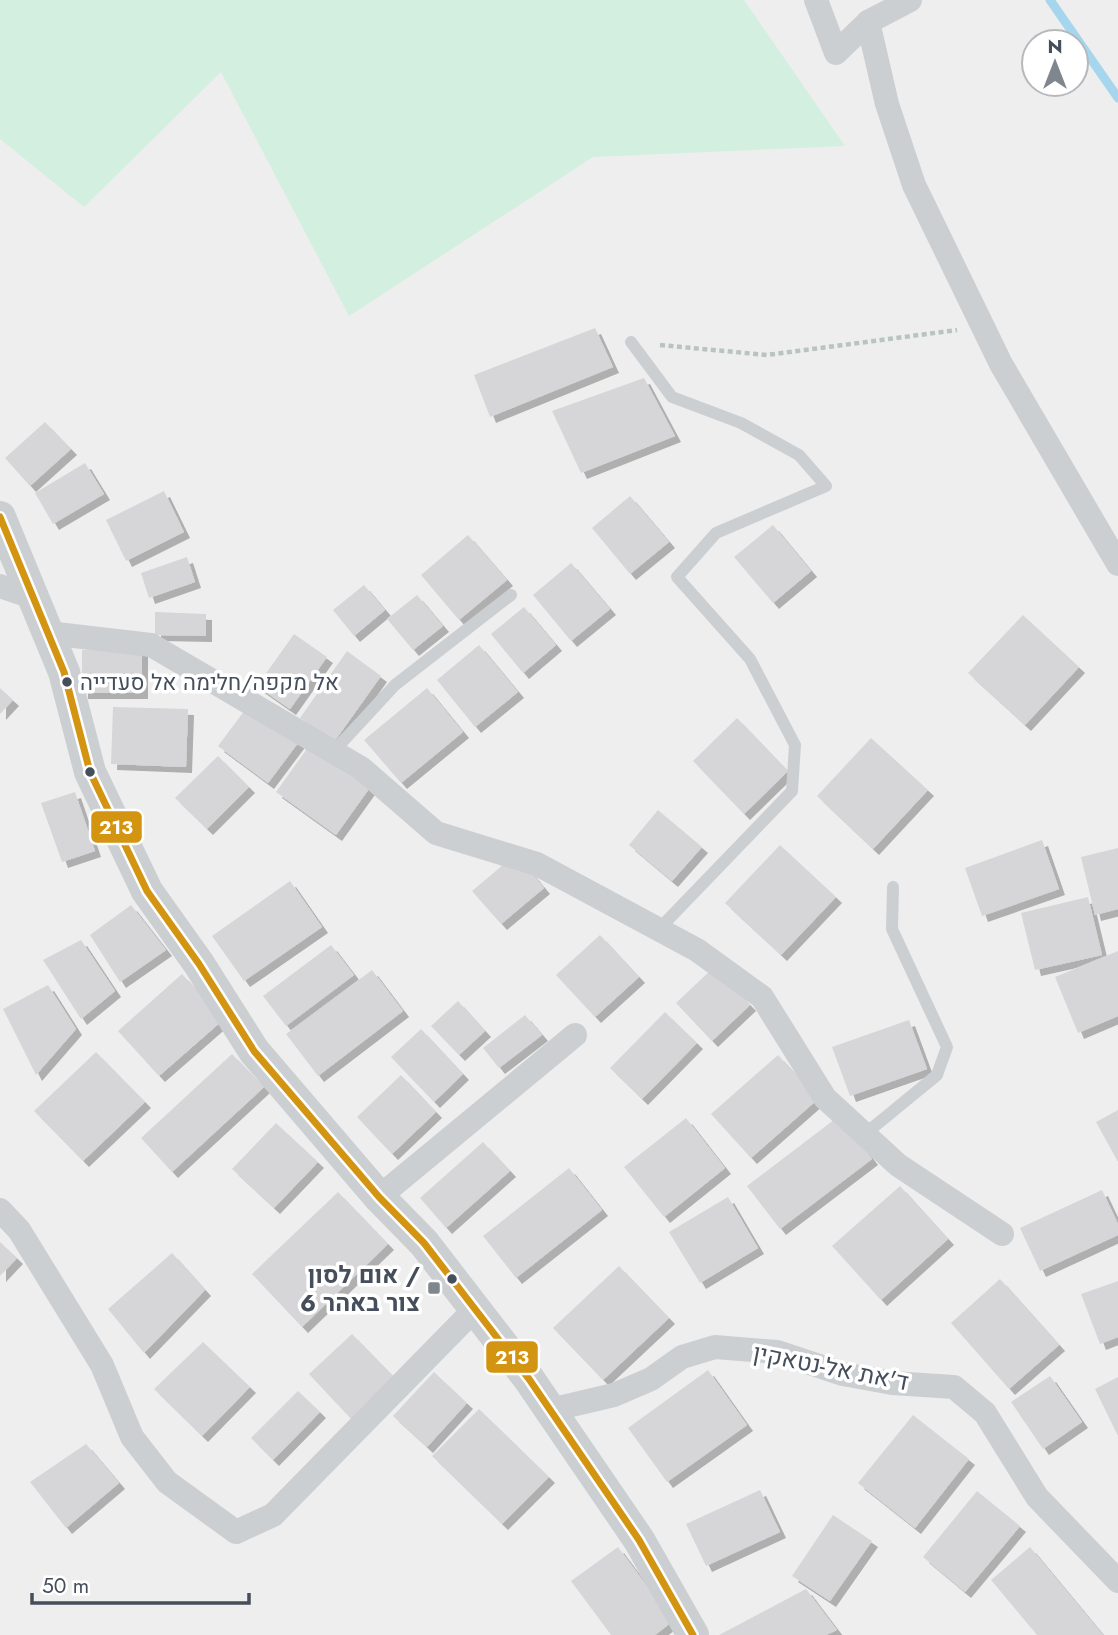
<svg xmlns="http://www.w3.org/2000/svg" width="1118" height="1635" viewBox="0 0 1118 1635" font-family="Jost,Heebo,sans-serif">
  <defs>
    <filter id="shadow"><feDropShadow dx="6" dy="6" stdDeviation="0" flood-color="#0004"/></filter>
  </defs>
  <rect width="100%" height="100%" fill="#efeeee"/>
  <path fill="#d2efe0" d="M0 0H744L845 146 593 157 349 316 221 72 84 207 0 139Z"/>
  <g fill="none" stroke-linecap="round" stroke-linejoin="round">
    <path stroke="#a6d6ed" stroke-width="9" d="M1050 0 1118 98"/>
  </g>
  <g fill="#d6d6d9" filter="url(#shadow)">
    <path d="M595 328 613 367 490 417 474 375Z"/>
    <path d="M644 378 675 436 581 473 552 411Z"/>
    <path d="M45 422 71 449 30 486 5 458Z"/>
    <path d="M85 463 104 494 53 524 35 493Z"/>
    <path d="M164 491 184 532 126 561 106 520Z"/>
    <path d="M630 496 669 542 630 574 592 528Z"/>
    <path d="M773 525 811 571 773 603 734 557Z"/>
    <path d="M468 535 507 580 459 620 421 575Z"/>
    <path d="M187 557 195 582 149 598 141 573Z"/>
    <path d="M571 563 610 609 571 641 533 595Z"/>
    <path d="M364 585 385 610 354 636 333 610Z"/>
    <path d="M417 595 443 626 413 650 387 619Z"/>
    <path d="M524 607 556 645 523 673 491 634Z"/>
    <path d="M155 612 206 614V636L155 635Z"/>
    <path d="M1023 615 1079 667 1025 725 968 673Z"/>
    <path d="M294 634 327 657 290 709 257 686Z"/>
    <path d="M479 645 518 692 475 727 437 680Z"/>
    <rect x="82" y="650" width="60" height="43"/>
    <path d="M347 651 381 676 334 742 300 718Z"/>
    <path d="M0 688 13 700 0 714Z"/>
    <path d="M427 688 463 732 401 783 364 740Z"/>
    <path d="M251 702 301 739 268 783 218 746Z"/>
    <path d="M113 707 188 709 186 767 111 764Z"/>
    <path d="M737 718 788 771 744 814 693 761Z"/>
    <path d="M871 738 928 790 873 849 817 796Z"/>
    <path d="M311 743 371 786 336 835 276 792Z"/>
    <path d="M218 756 249 787 207 829 175 798Z"/>
    <path d="M75 792 95 851 62 862 41 803Z"/>
    <path d="M658 810 702 847 672 881 629 845Z"/>
    <path d="M1042 840 1059 889 982 916 965 868Z"/>
    <path d="M780 845 836 897 781 955 725 903Z"/>
    <path d="M1118 848V909L1095 915 1081 857Z"/>
    <path d="M516 854 544 888 501 924 472 891Z"/>
    <path d="M290 881 322 927 244 981 212 936Z"/>
    <path d="M1088 897 1102 955 1035 970 1021 913Z"/>
    <path d="M131 905 166 950 120 982 90 935Z"/>
    <path d="M600 935 639 977 595 1017 556 975Z"/>
    <path d="M81 940 115 991 81 1019 43 960Z"/>
    <path d="M331 945 354 975 286 1026 263 996Z"/>
    <path d="M1118 951V1016L1078 1033 1055 977Z"/>
    <path d="M714 967 750 1005 712 1041 676 1003Z"/>
    <path d="M372 970 403 1011 318 1076 286 1034Z"/>
    <path d="M182 974 223 1020 159 1076 118 1031Z"/>
    <path d="M48 985 76 1029 36 1075 3 1009Z"/>
    <path d="M458 1001 485 1031 459 1055 431 1026Z"/>
    <path d="M665 1012 697 1043 642 1099 610 1068Z"/>
    <path d="M525 1015 542 1035 499 1068 483 1048Z"/>
    <path d="M909 1020 927 1069 850 1096 832 1047Z"/>
    <path d="M421 1029 463 1074 434 1102 391 1057Z"/>
    <path d="M96 1052 145 1102 83 1161 34 1111Z"/>
    <path d="M232 1054 264 1087 172 1172 141 1138Z"/>
    <path d="M778 1055 818 1099 751 1158 711 1114Z"/>
    <path d="M401 1075 436 1112 392 1154 357 1117Z"/>
    <path d="M1118 1110V1162L1096 1122Z"/>
    <path d="M839 1116 872 1159 780 1229 747 1186Z"/>
    <path d="M686 1118 725 1168 664 1217 624 1167Z"/>
    <path d="M276 1123 318 1162 274 1208 232 1169Z"/>
    <path d="M483 1142 510 1171 446 1228 420 1198Z"/>
    <path d="M569 1168 602 1210 516 1278 483 1236Z"/>
    <path d="M900 1186 948 1239 881 1300 832 1246Z"/>
    <path d="M1102 1190 1118 1224V1235L1040 1271 1020 1228Z"/>
    <path d="M338 1192 388 1244 302 1327 252 1274Z"/>
    <path d="M728 1197 758 1248 700 1283 669 1232Z"/>
    <path d="M0 1242 17 1258 0 1276Z"/>
    <path d="M172 1253 205 1290 144 1353 108 1309Z"/>
    <path d="M619 1266 669 1318 603 1380 553 1328Z"/>
    <path d="M1000 1279 1059 1345 1009 1389 951 1323Z"/>
    <path d="M1118 1281V1337L1100 1344 1081 1294Z"/>
    <path d="M352 1334 399 1382 355 1423 309 1374Z"/>
    <path d="M203 1342 250 1387 202 1436 154 1389Z"/>
    <path d="M708 1370 747 1425 667 1482 628 1428Z"/>
    <path d="M434 1372 467 1403 427 1447 393 1416Z"/>
    <path d="M1050 1376 1082 1422 1043 1449 1011 1402Z"/>
    <path d="M1118 1377V1436L1095 1389Z"/>
    <path d="M298 1391 320 1412 273 1460 251 1438Z"/>
    <path d="M479 1409 549 1477 502 1524 432 1456Z"/>
    <path d="M913 1415 969 1459 915 1528 858 1483Z"/>
    <path d="M86 1444 119 1483 66 1528 30 1482Z"/>
    <path d="M760 1490 780 1532 706 1566 686 1524Z"/>
    <path d="M977 1491 1020 1526 965 1592 923 1557Z"/>
    <path d="M833 1515 872 1541 830 1601 792 1576Z"/>
    <path d="M618 1547 673 1621 655 1635H611L571 1581Z"/>
    <path d="M1030 1547 1103 1635H1037L991 1580Z"/>
    <path d="M806 1589 837 1630 826 1635H719Z"/>
  </g>
  <g fill="none" stroke-linecap="round" stroke-linejoin="round">
    <path stroke="#b8c4c2" stroke-width="4.5" stroke-dasharray="5 3.5" stroke-linecap="butt" d="M660 345 767 355 957 330"/>
    <g stroke="#cccfd2" stroke-width="12">
      <path d="M631 342 672 397 741 423 799 455 826 486 716 533 677 577 750 659 795 745 792 791 659 929"/>
      <path d="M334 751 395 685 511 595"/>
      <path d="M865 1134 937 1075 947 1047 892 929 893 887"/>
    </g>
    <g stroke="#cccfd2" stroke-width="24">
      <path d="M816 0 836 53 868 22"/>
      <path d="M910 0 868 22 887 104 914 185 1001 364 1118 564"/>
      <path d="M0 586 32 597"/>
      <path d="M48 633 151 645 361 768 436 833 537 864 697 950 762 997 825 1098 898 1165 1002 1234"/>
      <path d="M379 1197 575 1035"/>
      <path d="M0 1210 19 1230 102 1365 132 1437 167 1482 236 1532 273 1515 474 1310"/>
      <path d="M550 1410 614 1395 651 1379 682 1357 715 1347 777 1352 843 1374 892 1383 954 1387 985 1413 1037 1497 1118 1581"/>
    </g>
    <path stroke="#cccfd2" stroke-width="32" d="M0 517 64 672 90 772 147 891 199 964 254 1051 379 1197 424 1243 529 1379 639 1540 693 1635"/>
    <g stroke="#fff" stroke-width="12">
      <path id="bus-1" d="M0 517 64 672 90 772 147 891 199 964 254 1051 379 1197 424 1243 529 1379 639 1540 693 1635"/>
    </g>
    <use href="#bus-1" stroke="#d39412" stroke-width="7"/>
  </g>
  <g fill="#454e5b" stroke="#fff" stroke-width="2.5">
    <circle cx="67" cy="682" r="6"/>
    <circle cx="90" cy="772" r="6"/>
    <circle cx="452" cy="1279" r="6"/>
  </g>
  <rect fill="#80868e" stroke="#fff" stroke-width="2.5" x="427" y="1281" width="14" height="14" rx="3.5"/>
  <g text-anchor="middle" dominant-baseline="central" stroke-width="7" stroke-linejoin="round" paint-order="stroke">
    <g font-size="22" fill="#454e5b" stroke="#fff" text-anchor="start">
      <text x="80" y="682">אל מקפה/חלימה אל סעדייה</text>
    </g>
    <g font-size="24" font-weight="bold" fill="#454e5b" stroke="#fff" text-anchor="end">
      <text x="420" y="1274">אום לסון /<tspan x="420" dy="28">צור באהר 6</tspan></text>
    </g>
    <g font-size="24" fill="#454e5b" stroke="#fff">
      <text transform="translate(831 1367) rotate(11)">ד'את אל-נטאקין</text>
    </g>
  </g>
  <g stroke="#fff" stroke-width="2.5">
    <rect x="90" y="810" width="53" height="34" rx="7" fill="#d39412"/>
    <rect x="485" y="1340" width="54" height="34" rx="7" fill="#d39412"/>
  </g>
  <g font-size="19" text-anchor="middle" font-weight="bold" fill="#fff">
    <text x="116" y="834">213</text>
    <text x="512" y="1364">213</text>
  </g>
  <g transform="translate(1055 63)"><circle r="33" fill="#ffffff" stroke="#b5b8bd" stroke-width="2"/>
  <path d="M0-5L12 26L0 18L-12 26Z" fill="#80868e"/>
  <text y="-10" font-size="19" font-weight="bold" text-anchor="middle" fill="#454e5b">N</text>
  </g>
  <path d="M32 1593v10h217v-10" fill="none" stroke="#454e5b" stroke-width="3.5"/>
  <text x="42" y="1593" font-size="21" fill="#454e5b" stroke="#ffffff" stroke-width="5" paint-order="stroke">50 m</text>
</svg>
